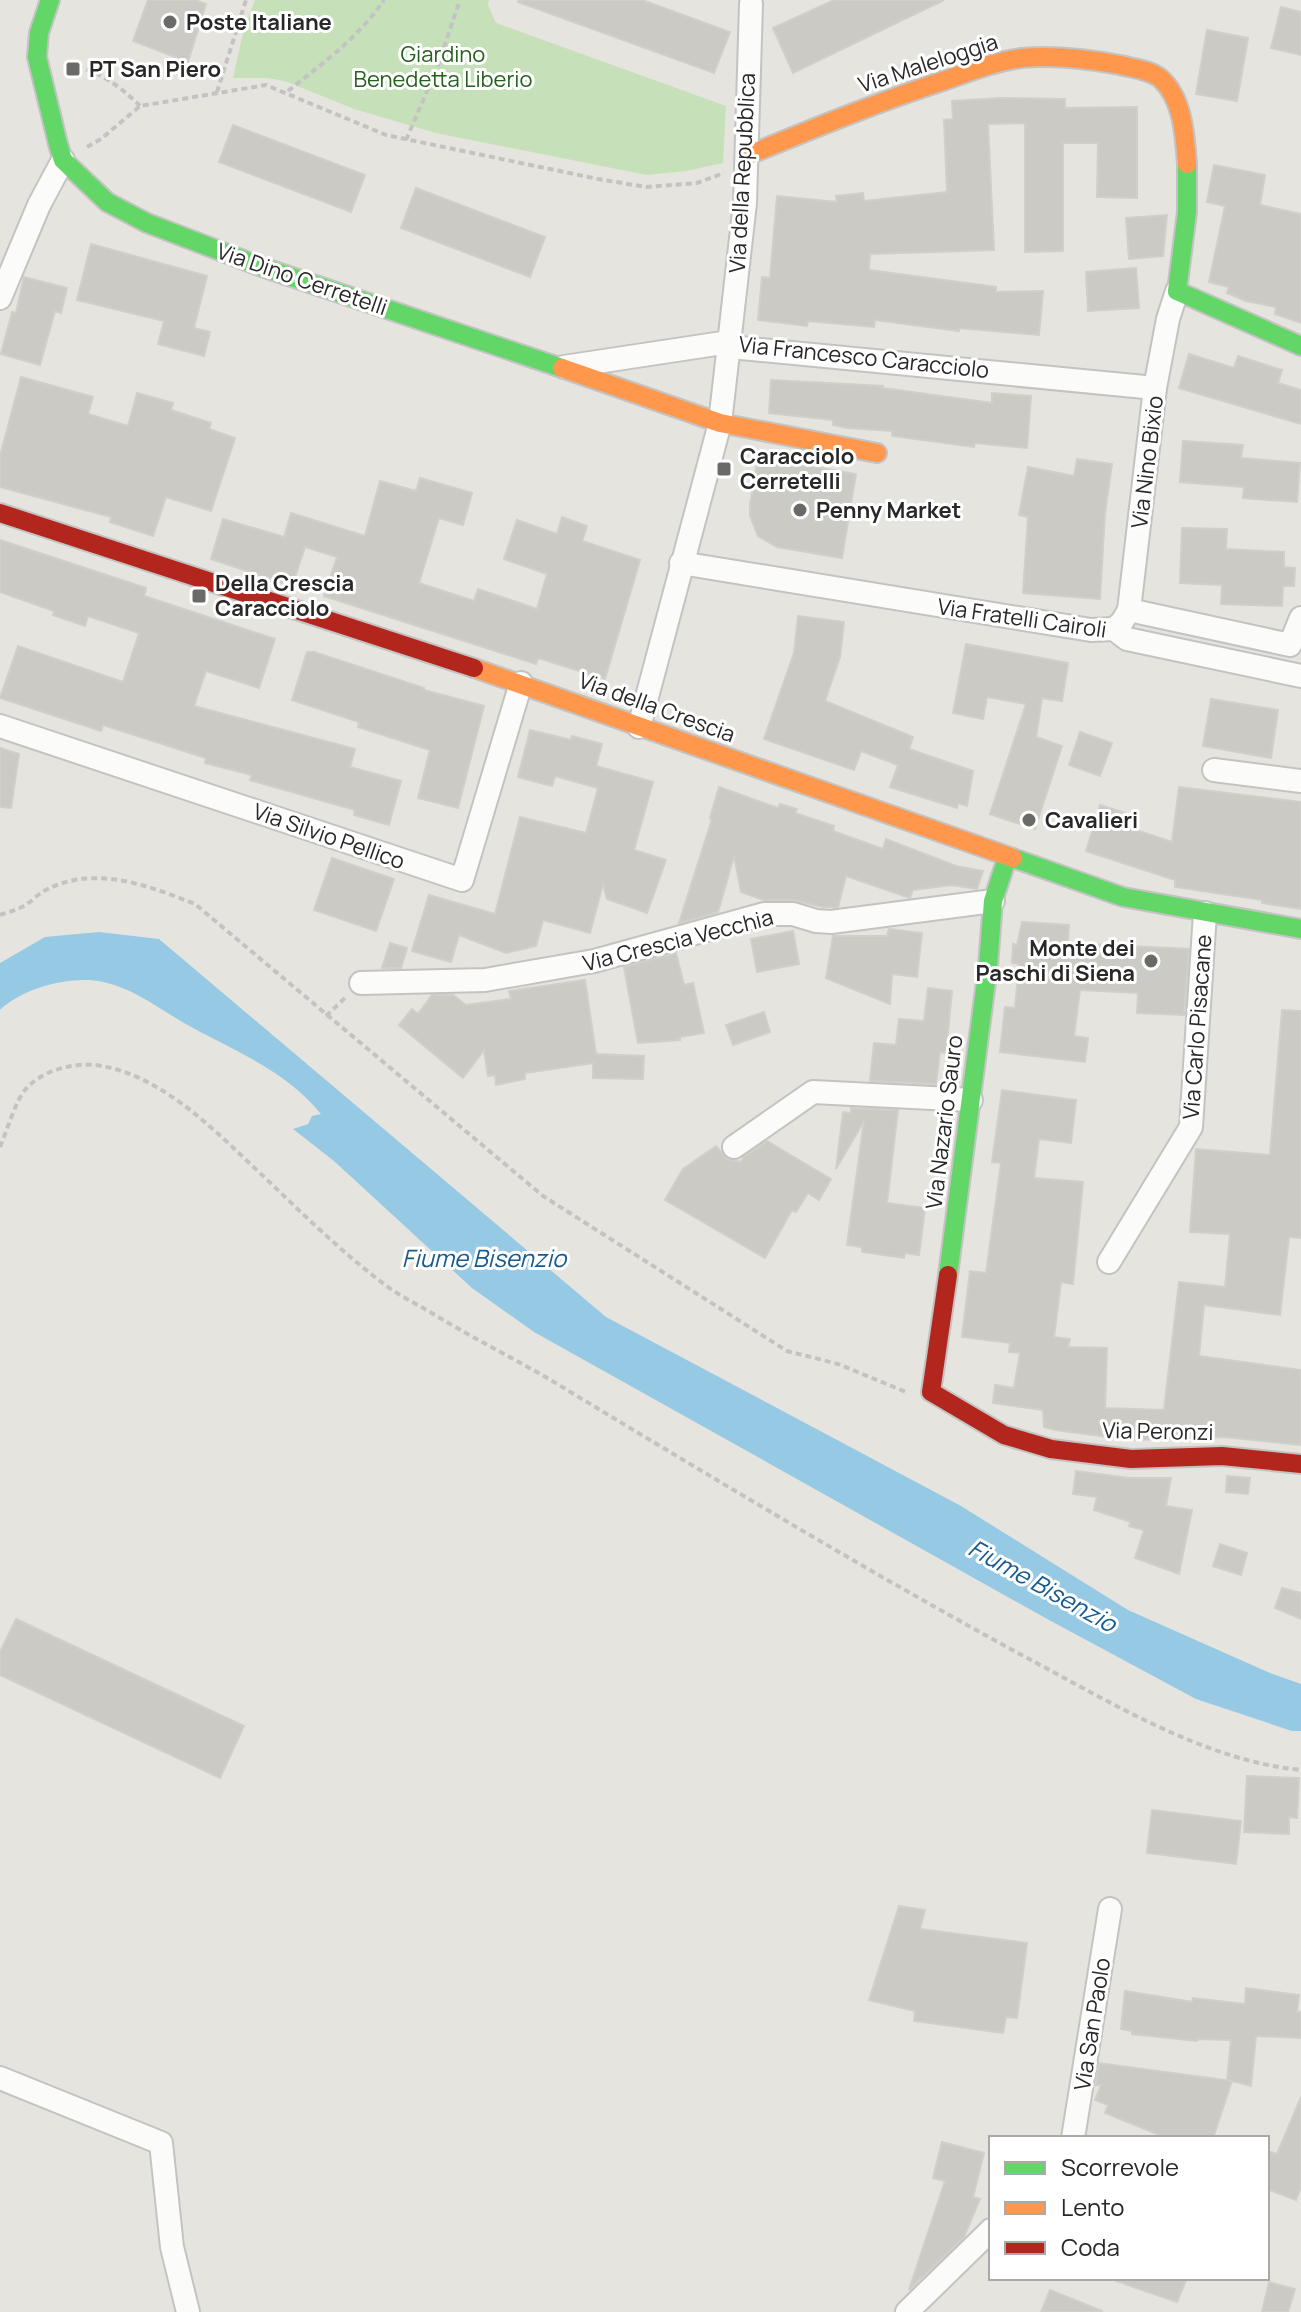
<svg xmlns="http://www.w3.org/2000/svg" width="1301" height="2312" viewBox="0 0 1301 2312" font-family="Manrope,sans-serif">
  <rect width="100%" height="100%" fill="#e6e4de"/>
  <path fill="#c6e0b9" d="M255 0H489L488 5 496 23 726 106 723 163 686 171 647 175 436 133 354 109 285 81 267 78H233L244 29Z"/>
  <path fill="#96c9e4" d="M99 932 159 939 606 1317 961 1506 1128 1610 1270 1673 1301 1684V1731H1292L1196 1699 1049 1620 534 1332 472 1288 334 1161 293 1129 308 1124 312 1116 321 1114C286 1070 232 1050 184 1023 158 1008 133 988 103 982 71 975 23 988 0 1010V963L45 937Z"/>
  <g fill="#cbcac5" stroke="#d1cfca" stroke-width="2">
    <path d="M148 0H195L206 4 188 62 133 41Z"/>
    <path d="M519 0H642L730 32 714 73 518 2Z"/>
    <path d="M834 0H944L793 73 773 28Z"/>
    <path d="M1281 7 1301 12V55L1271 48Z"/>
    <path d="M1207 30 1248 38 1237 101 1196 94Z"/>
    <path d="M1001 98 1065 99V108L1137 107V198L1097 197 1098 143H1063V251L1025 252V123L988 124 994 250 870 254 869 270 996 287V292L1043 291 1039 335 959 328V331L875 320 874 327 808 321 807 326 758 320 762 277 770 278 777 196 837 202 836 196 863 193 864 201 947 192 944 120 953 119 952 101Z"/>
    <path d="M233 125 365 175 351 212 219 162Z"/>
    <path d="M1214 165 1265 175 1260 205 1301 214V323L1275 314 1276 307 1246 301 1227 293 1229 287 1209 282 1225 206 1207 202Z"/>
    <path d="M416 188 545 237 530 277 401 228Z"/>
    <path d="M1167 215 1163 256 1129 259 1126 218Z"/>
    <path d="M91 244 207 276 194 328 210 332 204 356 158 344 164 321 77 300Z"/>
    <path d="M1136 268 1139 308 1088 311 1086 272Z"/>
    <path d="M24 277 67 288 61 313 55 311 40 365 1 354 12 312 16 313Z"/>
    <path d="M1189 354 1234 368 1238 356 1282 370 1278 383 1301 390V424L1179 388Z"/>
    <path d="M21 377 93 397 88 414 128 426 137 393 173 403 171 410 211 423 209 429 235 438 211 511 166 497 153 536 110 522 111 517 0 487V456Z"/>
    <path d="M771 380 883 386V388L992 403V393L1031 396 1027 448 975 443 974 447 892 436V431L847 428 833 425V420L769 413Z"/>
    <path d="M1183 441 1243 445 1241 458 1300 463 1297 502 1243 498 1244 487 1180 482Z"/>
    <path d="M758 457 856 474 842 558 777 547 758 536 750 516V505Z"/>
    <path d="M1077 459 1112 464 1105 513 1100 599 1023 593 1028 517 1019 515 1028 467 1074 476Z"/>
    <path d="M420 478 472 493 463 525 439 518 419 583 474 601 478 589 537 609 547 574 504 559 517 520 557 534 562 517 587 526 582 541 640 560 605 679 538 658 536 664 324 596 337 557 305 547 292 586 211 559 223 519 284 537 291 513 365 536 380 481 416 491Z"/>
    <path d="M1182 528 1227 529 1226 549 1284 552V567L1295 568 1294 586H1283L1282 606 1221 604 1222 585 1180 583Z"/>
    <path d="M0 540 146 588 144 596 275 639 259 688 206 671 194 706 355 749 350 767 401 781 389 825 354 815 355 810 250 780 252 775 205 763 206 758 103 725 101 731 0 698 18 646 123 682 139 633 88 616 85 626 53 615 54 611 0 592Z"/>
    <path d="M798 616 844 622 840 657 825 701 913 737 909 749 973 771 967 806 958 803 957 808 890 787 898 765 861 751 854 770 764 739 794 653Z"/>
    <path d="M966 644 1068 663 1062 701 1042 698 1036 737 1062 746 1035 829 990 814 1026 704 987 697 983 719 953 713Z"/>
    <path d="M307 652H314L424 688V690L484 706 458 808 418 798 430 750 358 727 359 722 292 700Z"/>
    <path d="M1211 699 1278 710 1271 758 1203 746Z"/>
    <path d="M530 730 571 740 572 736 602 744 596 766 653 782 634 850 666 860 647 913 607 899 603 884 590 933 543 920 536 946 506 953 459 935 451 962 412 951 429 895 495 914 520 817 586 833 598 788 555 776 552 786 518 777Z"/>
    <path d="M1080 732 1112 743 1100 776 1069 765Z"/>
    <path d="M0 748 19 754 11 808 0 807Z"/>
    <path d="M719 787 778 808 780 804 797 809 795 813 834 826 833 831 883 849 886 839 956 866 983 871 977 889 952 885 913 890 910 898 846 876 838 907H823L793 900H764L741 892 734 856 718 912 679 923 712 819 710 818Z"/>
    <path d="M1179 787 1301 802V909L1262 903V900L1175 887V880L1086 851 1100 805 1125 813 1121 825 1172 842Z"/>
    <path d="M332 858 394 879 376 931 314 910Z"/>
    <path d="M1022 922 1069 925 1068 943 1189 949 1184 1015 1137 1013 1138 993 1080 990 1074 1036 1088 1038 1085 1062 1000 1052 1005 1007 1015 1008 1019 964 1012 963 1013 944 1017 945Z"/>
    <path d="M889 929 922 933 917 977 892 974 890 1004 826 978 833 936H887Z"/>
    <path d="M793 931 799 964 757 972 751 939Z"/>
    <path d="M390 943 407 948 401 968H382Z"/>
    <path d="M676 953 684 985 693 983 704 1033 680 1037V1040L638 1043 624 967Z"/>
    <path d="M585 980 596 1054 644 1056 643 1079 593 1078V1063L525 1073V1079L496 1085 495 1075 488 1076 484 1050 463 1078 399 1025 412 1009 418 1014 432 995H453L466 1005 511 999 509 991Z"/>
    <path d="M928 988 952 991 946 1053 940 1052 936 1084 870 1081 874 1043 896 1045 899 1019 924 1021Z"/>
    <path d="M1282 1010 1301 1011V1238L1289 1237 1280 1315 1204 1305 1199 1356 1301 1370V1445L1224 1437 1132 1440 1055 1430 1044 1427 1043 1410 993 1403 995 1385 1014 1388 1020 1353 1009 1352 1010 1343 962 1337 970 1271 986 1273 1001 1163 992 1162 1002 1090 1076 1100 1071 1143 1039 1139 1034 1178 1083 1182 1073 1284 1061 1282 1054 1337 1070 1339 1068 1347 1107 1348 1105 1408 1164 1410 1179 1282 1225 1287 1230 1234 1190 1232 1196 1149 1270 1155Z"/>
    <path d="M764 1012 770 1032 733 1045 726 1025Z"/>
    <path d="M851 1108 898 1110 887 1203 925 1208 919 1255 905 1253 904 1258 862 1252V1247L847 1245 864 1121 836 1169 843 1112 851 1113Z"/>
    <path d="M767 1141 831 1179 819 1200 808 1193 796 1212 792 1210 765 1258 665 1200 683 1169 716 1146 727 1159 741 1162 744 1157Z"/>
    <path d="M1076 1471 1129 1478H1171L1166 1506 1192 1510 1179 1574 1135 1558 1144 1530 1129 1526 1131 1522 1094 1510 1097 1497 1073 1494Z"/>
    <path d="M1227 1476 1250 1478 1248 1494 1226 1492Z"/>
    <path d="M1220 1544 1247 1553 1241 1575 1213 1566Z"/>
    <path d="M1282 1588 1301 1593V1619L1275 1608Z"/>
    <path d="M16 1619 244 1726 220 1778 0 1675V1652Z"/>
    <path d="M1247 1776 1299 1778 1297 1818 1289 1817V1834L1244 1832Z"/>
    <path d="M1152 1810 1241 1821 1236 1864 1147 1853Z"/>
    <path d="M899 1906 925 1910 920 1929 1027 1943 1017 2018 1006 2017 1003 2033 914 2021 915 2011 869 2000Z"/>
    <path d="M1246 1988 1299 1995 1297 2012H1301V2038L1256 2036 1251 2086 1232 2081 1213 2138H1167L1105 2113 1108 2105 1095 2100 1101 2085H1096L1099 2063 1232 2081 1227 2080 1231 2040 1198 2039 1197 2041 1132 2034V2031L1121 2029 1125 1991 1192 2002 1193 1998 1245 2004Z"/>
    <path d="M1301 2097V2187L1296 2200 1267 2189V2151L1277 2154Z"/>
    <path d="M942 2142 984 2153 973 2197 980 2199 964 2237 909 2290 945 2181 933 2178Z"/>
    <path d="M1117 2278H1187L1177 2302 1116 2281Z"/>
    <path d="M1269 2282 1295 2289 1288 2312H1262Z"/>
    <path d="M1050 2290 1102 2311V2312H1041Z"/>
  </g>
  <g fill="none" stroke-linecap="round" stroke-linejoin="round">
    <g stroke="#c4c3c3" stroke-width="26">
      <g id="street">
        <path d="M0 298 39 205 63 160"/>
        <path d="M729 342 741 348 1155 388"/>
        <path d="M564 367 729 342"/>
        <path d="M681 563 1091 630 1114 629 1127 639 1301 676"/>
        <path d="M1129 610 1290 645 1301 618"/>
        <path d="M1114 629 1122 622 1129 610 1155 388 1168 319 1177 291"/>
        <path d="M0 726 462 880 521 683"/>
        <path d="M639 727 720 423 745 203 751 4"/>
        <path d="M1214 770 1301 781"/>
        <path d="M361 983 485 980 594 961 764 914H793L816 921 831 922 993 901"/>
        <path d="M734 1147 813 1092 971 1100"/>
        <path d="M1109 1262 1191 1127 1205 913"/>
        <path d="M0 2078 161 2143 172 2247 188 2312"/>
        <path d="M1073 2138 1110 1909"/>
        <path d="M907 2312 991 2230"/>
      </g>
    </g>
    <g stroke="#c4c3c3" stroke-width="22">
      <g id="fast">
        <path d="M50 0 39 33 37 57 58 144 63 160 107 202 147 223 262 267 562 368"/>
        <path d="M1187 164V212L1177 291 1301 346"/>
        <path d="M1013 858 1123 897 1301 929"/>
        <path d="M948 1275 988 966 993 901 1007 858"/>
      </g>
    </g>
    <g stroke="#c4c3c3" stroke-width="22">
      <g id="slow">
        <path d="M746 156C812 129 878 102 946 80 971 71 996 61 1022 58 1055 55 1088 59 1120 65 1132 68 1150 70 1160 78 1183 98 1185 136 1187 164"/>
        <path d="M562 368 720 423 877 453"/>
        <path d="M474 668 1013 858"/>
      </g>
    </g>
    <g stroke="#c4c3c3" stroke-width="22">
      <g id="jam">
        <path d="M0 513 474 668"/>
        <path d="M948 1275 931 1392 1004 1435 1051 1449 1131 1459 1222 1456 1301 1464"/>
      </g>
    </g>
    <g stroke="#c4c3c3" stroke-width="4" stroke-dasharray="6 4" stroke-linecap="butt">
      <path d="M67 64C97 70 118 84 140 106"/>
      <path d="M288 91C322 64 359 37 384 0"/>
      <path d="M217 92 246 0"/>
      <path d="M406 140 437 68 460 0"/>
      <path d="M87 147 101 139 140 106 266 85 386 135 598 179 646 187 697 183 724 173"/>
      <path d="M0 915C8 912 16 910 24 906 31 902 37 895 44 891 93 864 147 885 195 904L543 1196 787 1351 838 1364 906 1392"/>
      <path d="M326 1016 345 998"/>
      <path d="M0 1147C7 1131 15 1102 25 1090 42 1070 72 1063 96 1065 162 1074 216 1132 262 1175 301 1212 340 1251 384 1284 398 1295 415 1303 430 1312 477 1341 526 1364 572 1393 723 1484 874 1575 1029 1659 1112 1703 1206 1761 1301 1770"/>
    </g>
    <use href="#street" stroke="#fbfbfa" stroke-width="22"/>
    <use href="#fast" stroke="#63d668" stroke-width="18"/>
    <use href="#slow" stroke="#ff974d" stroke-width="18"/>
    <use href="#jam" stroke="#b3261e" stroke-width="18"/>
  </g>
  <g fill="#6a6a68" stroke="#fff" stroke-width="3">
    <circle cx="170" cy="22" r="8"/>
    <rect x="65" y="61" width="16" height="16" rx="4"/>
    <rect x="716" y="461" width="16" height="16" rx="4"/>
    <circle cx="800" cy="510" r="8"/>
    <rect x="191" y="588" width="16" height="16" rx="4"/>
    <circle cx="1029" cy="820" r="8"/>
    <circle cx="1151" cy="961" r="8"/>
  </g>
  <g text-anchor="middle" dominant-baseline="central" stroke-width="6" stroke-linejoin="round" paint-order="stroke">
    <g font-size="22" font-weight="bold" fill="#282828" stroke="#fff" text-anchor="start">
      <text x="186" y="22">Poste Italiane</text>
      <text x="89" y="69">PT San Piero</text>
      <text x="740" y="456">Caracciolo<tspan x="740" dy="25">Cerretelli</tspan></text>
      <text x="816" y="510">Penny Market</text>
      <text x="215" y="583">Della Crescia<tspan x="215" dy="25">Caracciolo</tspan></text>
      <text x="1045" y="820">Cavalieri</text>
      <text x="1135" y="948" text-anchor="end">Monte dei<tspan x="1135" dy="25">Paschi di Siena</tspan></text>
    </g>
    <g font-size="22" fill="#26601e" stroke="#fff">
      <text x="443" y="54">Giardino<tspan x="443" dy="25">Benedetta Liberio</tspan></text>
    </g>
    <g font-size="22" fill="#282828" stroke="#fff">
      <text transform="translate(928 63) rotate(-18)">Via Maleloggia</text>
      <text transform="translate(742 173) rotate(-87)">Via della Repubblica</text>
      <text transform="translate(302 279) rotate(19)">Via Dino Cerretelli</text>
      <text transform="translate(864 357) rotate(6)">Via Francesco Caracciolo</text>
      <text transform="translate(1147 462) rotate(-83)">Via Nino Bixio</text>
      <text transform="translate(1022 618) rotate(8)">Via Fratelli Cairoli</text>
      <text transform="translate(657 707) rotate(20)">Via della Crescia</text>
      <text transform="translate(329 836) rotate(19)">Via Silvio Pellico</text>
      <text transform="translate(678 940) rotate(-14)">Via Crescia Vecchia</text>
      <text transform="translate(1197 1027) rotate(-86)">Via Carlo Pisacane</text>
      <text transform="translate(944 1122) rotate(-83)">Via Nazario Sauro</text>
      <text transform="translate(1158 1431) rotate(1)">Via Peronzi</text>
      <text transform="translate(1092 2024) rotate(-81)">Via San Paolo</text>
    </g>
    <g font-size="24" font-style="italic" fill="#165a8f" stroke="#fff">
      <text x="484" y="1257">Fiume Bisenzio</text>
      <text transform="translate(1043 1585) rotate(29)">Fiume Bisenzio</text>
    </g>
  </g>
  <rect x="989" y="2136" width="280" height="144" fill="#ffffff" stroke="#a9a9a9" stroke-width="2"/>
  <rect x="1005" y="2162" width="40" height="12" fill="#63d668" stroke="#a9a9a9" stroke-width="2"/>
  <text x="1061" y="2176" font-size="24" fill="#282828">Scorrevole</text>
  <rect x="1005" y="2202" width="40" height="12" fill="#ff974d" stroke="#a9a9a9" stroke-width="2"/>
  <text x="1061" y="2216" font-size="24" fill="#282828">Lento</text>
  <rect x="1005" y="2242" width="40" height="12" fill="#b3261e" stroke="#a9a9a9" stroke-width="2"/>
  <text x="1061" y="2256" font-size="24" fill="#282828">Coda</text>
</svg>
